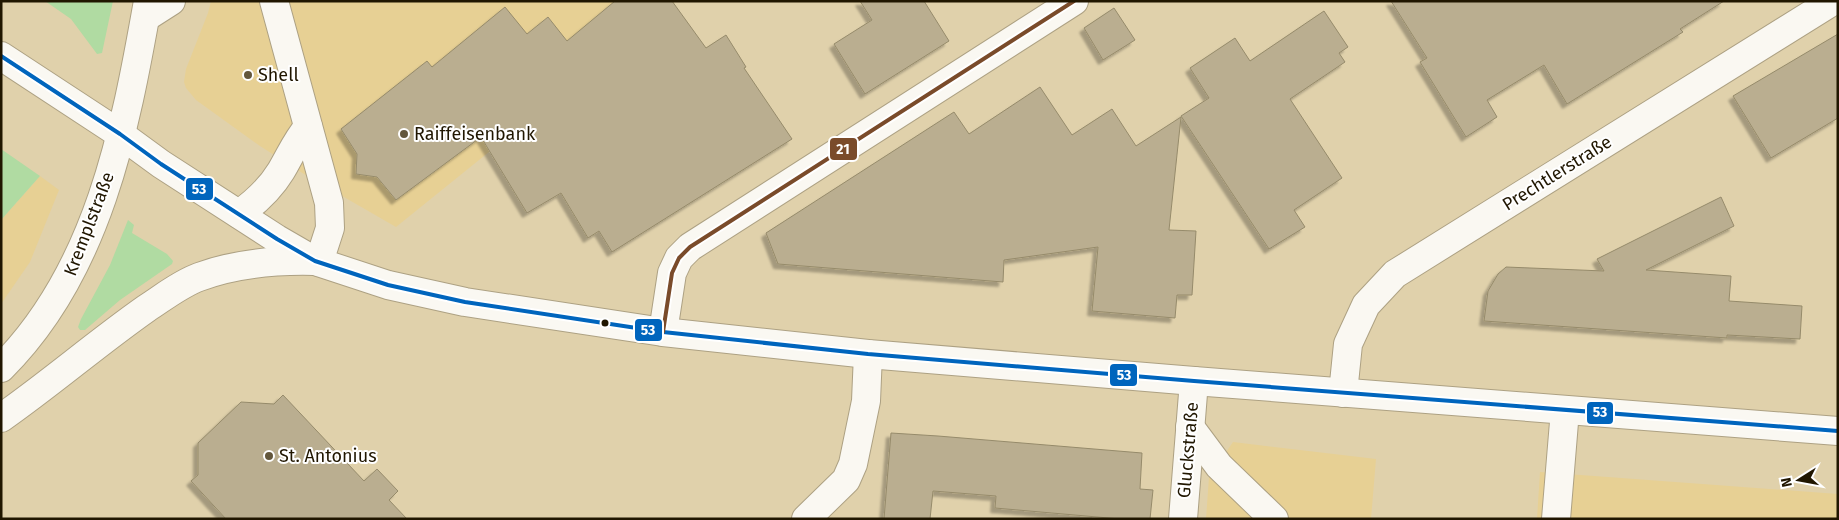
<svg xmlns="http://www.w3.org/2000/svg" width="1839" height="520" viewBox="0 0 1839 520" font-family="'Fira Sans',sans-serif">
  <defs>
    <filter id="shadow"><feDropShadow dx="-4.5" dy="4.5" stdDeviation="1" flood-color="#0004"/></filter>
  </defs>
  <rect width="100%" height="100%" fill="#e0d1ab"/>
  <g fill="#e7d094">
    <path d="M211 1H676L396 227 304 174 260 146 196 100 186 88 184 82 186 69 208 13Z"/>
    <path d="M40 176 59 190 30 262 1 304V220Z"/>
    <path d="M1233 442 1376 459 1371 519H1206L1209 477Z"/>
    <path d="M1540 472 1838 494V519H1537Z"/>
  </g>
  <g fill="#b0dba2">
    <path d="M45 1H113L102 53 97 54 71 19Z"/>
    <path d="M1 149 40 176 1 220Z"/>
    <path d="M128 220 134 225 132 233 167 254 173 261 172 264 120 300 85 330H80L78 327 81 319 110 265Z"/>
  </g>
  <g fill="#baae90" stroke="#968b6b" filter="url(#shadow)">
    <path d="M615 1H672L706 48 726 35 746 67 744 68 792 139 612 252 599 231 588 238 561 193 527 213 481 137 396 200 377 177 356 174 357 154 341 129 427 61 432 67 505 7 527 34 548 17 567 41Z"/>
    <path d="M860 1H924L949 41 865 94 834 44 872 20Z"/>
    <path d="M1391 1H1724L1680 29 1683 32 1567 104 1544 65 1487 100 1497 117 1466 137 1420 62 1427 58Z"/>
    <path d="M1114 8 1135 40 1103 60 1084 28Z"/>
    <path d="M1324 11 1348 47 1339 53 1345 62 1290 99 1342 178 1294 210 1305 227 1269 249 1181 116 1209 98 1190 68 1235 38 1250 61Z"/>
    <path d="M1838 34V118L1771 158 1733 96Z"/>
    <path d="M1040 87 1072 135 1112 109 1136 146 1181 117 1169 230 1196 231 1192 295H1177L1175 318 1092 311 1098 247 1004 260 1003 282 778 264 766 233 954 112 969 134Z"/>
    <path d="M1721 197 1734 226 1646 270 1731 276 1729 301 1802 306 1800 339 1727 335V338L1484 321 1488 291 1498 274 1506 267 1604 271 1597 259Z"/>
    <path d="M283 395 364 481 377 469 398 491 389 500 407 519H226L191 481 198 475V443L241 402 274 404Z"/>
    <path d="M891 433 938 436 1142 453 1140 489 1153 490 1150 519H1120L995 508 996 496 933 491 930 519H884Z"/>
  </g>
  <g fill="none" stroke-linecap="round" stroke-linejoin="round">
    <g stroke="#ada183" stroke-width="30">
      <g id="minor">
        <path d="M274 1 329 203 330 228 319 262"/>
        <path d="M146 17 171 1"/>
        <path d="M239 214C256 202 270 189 281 171 290 156 296 141 308 127"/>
        <path d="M663 332 672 273 679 258 690 247 1074 1"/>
        <path d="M1343 393 1348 344 1366 305 1395 274 1833 1"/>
        <path d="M1190 427 1219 466 1274 519"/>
        <path d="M806 519 846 480 853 464 866 401 868 354"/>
        <path d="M1183 519 1194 381"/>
        <path d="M1556 519 1565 410"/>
      </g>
    </g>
    <g stroke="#ada183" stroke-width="30">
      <g id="major">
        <path d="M1 56 120 134 161 164 277 239 315 261 388 285 465 302 663 332 868 354 1194 381 1838 431"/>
        <path d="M1 368C98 272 125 131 148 1"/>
        <path d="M1 418C51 383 97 343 147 308 164 297 180 284 199 277 236 263 275 260 315 261"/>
      </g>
    </g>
    <use href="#minor" stroke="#faf8f2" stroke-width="28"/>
    <use href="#major" stroke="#faf8f2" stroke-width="28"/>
    <g stroke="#fff" stroke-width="8">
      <path id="bus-1" d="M1 56 120 134 161 164 277 239 315 261 388 285 465 302 663 332 868 354 1194 381 1838 431"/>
    </g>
    <g stroke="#fff" stroke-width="8">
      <path id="bus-2" d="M663 332 672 273 679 258 690 247 1074 1"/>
    </g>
    <use href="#bus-1" stroke="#0065bd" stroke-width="4"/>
    <use href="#bus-2" stroke="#7a4b2a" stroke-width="4"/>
  </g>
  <g fill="#63573c" stroke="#fff" stroke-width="2">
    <circle cx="248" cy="75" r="5"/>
    <circle cx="404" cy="134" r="5"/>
    <circle cx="269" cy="456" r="5"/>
  </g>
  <circle fill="#201600" stroke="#fff" stroke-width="2" cx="605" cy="323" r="4.5"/>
  <g text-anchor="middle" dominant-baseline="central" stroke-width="4" stroke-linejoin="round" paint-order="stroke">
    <g font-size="18" fill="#201600" stroke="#fff" text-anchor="start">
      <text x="258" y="75">Shell</text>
      <text x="414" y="134">Raiffeisenbank</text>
      <text x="279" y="456">St. Antonius</text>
    </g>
    <g font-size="18" fill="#201600" stroke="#fff">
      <text transform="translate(1557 173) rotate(-32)">Prechtlerstraße</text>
      <text transform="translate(89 224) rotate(-69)">Kremplstraße</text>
      <text transform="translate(1188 450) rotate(-85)">Gluckstraße</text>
    </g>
  </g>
  <g stroke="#fff" stroke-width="2">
    <rect x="829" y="137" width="29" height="24" rx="5" fill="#7a4b2a"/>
    <rect x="185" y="177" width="29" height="24" rx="5" fill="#0065bd"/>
    <rect x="634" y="318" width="29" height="24" rx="5" fill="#0065bd"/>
    <rect x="1109" y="363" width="29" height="24" rx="5" fill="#0065bd"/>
    <rect x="1586" y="401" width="28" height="24" rx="5" fill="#0065bd"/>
  </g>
  <g font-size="14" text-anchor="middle" font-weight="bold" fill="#fff">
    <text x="843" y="154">21</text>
    <text x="199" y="194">53</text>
    <text x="648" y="335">53</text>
    <text x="1124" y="380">53</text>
    <text x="1600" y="417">53</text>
  </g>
  <rect width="1839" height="520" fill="none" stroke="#201600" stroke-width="5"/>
  <g transform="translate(1799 480) rotate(259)" stroke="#ffffff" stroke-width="4" paint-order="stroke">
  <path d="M0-4L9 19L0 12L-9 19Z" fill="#201600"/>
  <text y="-8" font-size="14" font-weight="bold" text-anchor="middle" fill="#201600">N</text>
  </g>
</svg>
